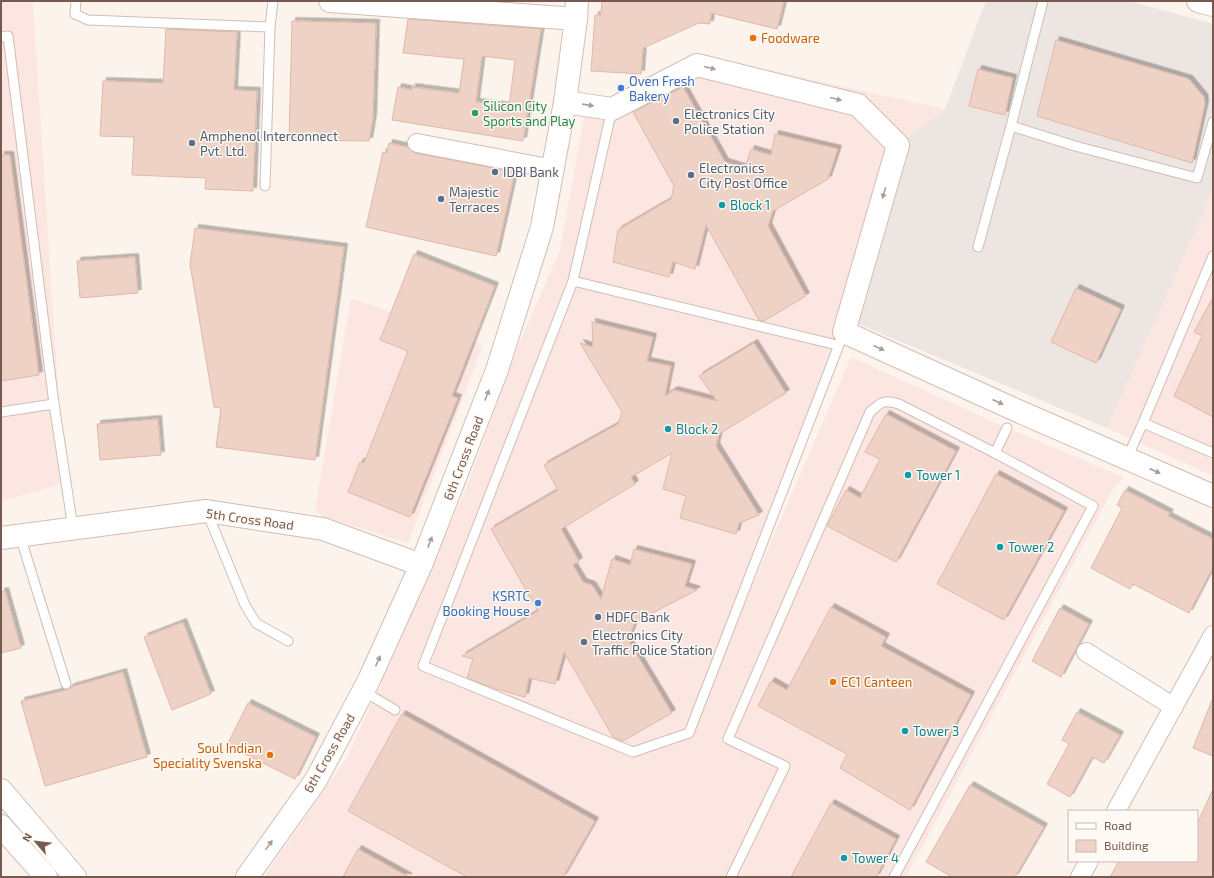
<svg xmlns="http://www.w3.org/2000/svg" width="1214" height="878" viewBox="0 0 1214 878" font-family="'Exo 2',sans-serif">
  <defs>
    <filter id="shadow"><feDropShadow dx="3.5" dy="-3.5" stdDeviation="0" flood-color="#0004"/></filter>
  </defs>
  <rect width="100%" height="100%" fill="#fcf4ec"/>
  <g fill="#fbe6e1">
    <path d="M1 1H33L64 483 1 502Z"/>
    <path d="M706 56 945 109 898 145 844 318 693 722 851 357 1007 428 1124 477 1113 489 906 877H264L347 757 382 682 467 486 519 344 560 250 585 113Z"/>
    <path d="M1213 191V476L1107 428Z"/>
    <path d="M351 298 483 345 408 543 324 517 315 510Z"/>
  </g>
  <path fill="#ece5e1" d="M986 1H1129L1213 24V191L1107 428 844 318 898 145 945 109Z"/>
  <g fill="#efd2c6" stroke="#e1b7a7" fill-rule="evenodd" filter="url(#shadow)">
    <path d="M602 1H784L777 29 711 13 710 24 699 23 643 48 641 74 591 71 595 15H601Z"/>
    <path d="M408 19 541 29 523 141 392 120 398 87 412 90V87L459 93 464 59 403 53ZM482 56 515 60 509 106 476 102Z"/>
    <path d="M292 21 376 23 373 118 369 141 289 140Z"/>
    <path d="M166 29 237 32 234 90 257 91 253 191 205 189 206 178 132 175 134 137 100 136 103 81 163 83Z"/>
    <path d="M1056 40 1189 79 1204 97 1205 104 1192 163 1037 116Z"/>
    <path d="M978 69 1013 78 1005 115 969 106Z"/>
    <path d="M683 87 725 162 745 168 751 149 771 155 775 134 838 149 828 179 773 211 768 226 806 296 764 321 759 320 706 225 695 269 673 262 669 277 613 262 618 230 671 199 674 186 633 112Z"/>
    <path d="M389 143 407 147 415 153 515 172 496 256 366 227 383 152 387 153Z"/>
    <path d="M1 155H10L39 375 1 381Z"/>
    <path d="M195 228 344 247 315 460 216 447 221 408 214 407 190 264Z"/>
    <path d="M414 254 495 286 452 396 458 398 410 517 348 492 360 462 364 463 408 351 380 340Z"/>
    <path d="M135 257 138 293 80 298 77 261Z"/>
    <path d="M1076 288 1121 309 1096 363 1051 342Z"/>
    <path d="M1213 297V417L1174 396 1202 336 1194 332Z"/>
    <path d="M592 322 653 337 647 361 671 366 665 396 674 390 717 401 699 376 754 343 786 393 719 434 716 446 759 515 739 523 736 534 680 518 686 496 663 489 672 453 631 477 635 484 561 529 579 561 573 565 583 582 592 585 601 599 612 559 630 565 634 549 692 564 685 586 697 590 635 622 628 640 672 713 623 741 613 737 564 652 555 684 529 678 525 697 496 689 467 678 473 659 462 656 538 611 491 529 558 490 544 465 618 424 622 412 580 343 593 347Z"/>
    <path d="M886 414 956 451 896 562 827 526 846 490 860 498 880 459 865 452Z"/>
    <path d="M158 419 161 455 100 460 97 424Z"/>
    <path d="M996 474 1064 511 1004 620 937 584Z"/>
    <path d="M1125 490 1170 513 1168 516 1213 539V567L1189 613 1133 584 1130 589 1091 568 1122 508 1117 505Z"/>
    <path d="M5 591 21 648 1 653V592Z"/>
    <path d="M831 607 886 637 881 646 971 695 910 810 840 768 847 754 758 706 771 681 787 690Z"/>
    <path d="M1060 608 1089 624 1061 677 1032 661Z"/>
    <path d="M183 622 211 694 172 710 144 637Z"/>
    <path d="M123 672 147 757 45 786 21 701 67 690 71 687Z"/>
    <path d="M1212 700H1213V756L1193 748Z"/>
    <path d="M248 703 316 737 295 779 227 745Z"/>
    <path d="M1077 712 1120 735 1104 763 1092 757 1070 797 1047 784 1069 744 1062 740Z"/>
    <path d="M402 714 595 821 563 877H467L348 811Z"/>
    <path d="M970 785 1044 827 1015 877H952L926 862Z"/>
    <path d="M1213 789V877H1110L1119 861H1197V824Z"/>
    <path d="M831 803 896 839 876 877H791Z"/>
    <path d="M358 849 409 877H343Z"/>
  </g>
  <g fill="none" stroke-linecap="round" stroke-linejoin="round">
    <g stroke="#d0beb4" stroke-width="11">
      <g id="lane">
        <path d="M76 1 75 14 88 20 270 27 265 186"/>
        <path d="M270 27 273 1"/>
        <path d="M1 37 8 36 54 404 73 528"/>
        <path d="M612 109 573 281 423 666 633 752 689 733 844 332"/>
        <path d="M1011 126 1043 1"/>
        <path d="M978 247 1011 126 1075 146 1197 178 1213 122"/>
        <path d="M573 281 837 345"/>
        <path d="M1 412 54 404"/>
        <path d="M1143 423 1213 453"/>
        <path d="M1127 458 1143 423 1213 256"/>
        <path d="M207 512 245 605 256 623 288 641"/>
        <path d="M20 536 66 684"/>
        <path d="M363 691 395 710"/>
        <path d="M731 877 785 766 728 739 870 412C882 402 883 399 899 404L995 453"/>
        <path d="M894 877 1093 506 995 453 1007 428"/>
      </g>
    </g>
    <g stroke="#d0beb4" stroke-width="20">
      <g id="street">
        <path d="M417 143 553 169"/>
        <path d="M1086 652 1174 707"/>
        <path d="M1116 811 1213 635"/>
        <path d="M1080 877 1089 861"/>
      </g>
    </g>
    <g stroke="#d3bdb2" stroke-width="24">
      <g id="secondary">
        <path d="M330 1 576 19"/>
        <path d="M1198 1 1213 5"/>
        <path d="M565 102 612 109 697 65 858 105 898 145 844 332 1018 411 1213 496"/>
        <path d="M1 538 206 511 323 529 421 565"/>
        <path d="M1 790 75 877"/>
        <path d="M1 826 46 877"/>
        <path d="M247 877 316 780 369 680 421 565 497 370 542 227 565 102 576 19 577 1"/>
      </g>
    </g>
    <use href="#lane" stroke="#fff" stroke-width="9"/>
    <use href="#street" stroke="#fff" stroke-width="18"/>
    <use href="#secondary" stroke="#fff" stroke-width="22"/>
  </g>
  <defs><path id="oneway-solid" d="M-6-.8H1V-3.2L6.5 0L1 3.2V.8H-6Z"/></defs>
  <g fill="#ad9c96">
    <use href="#oneway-solid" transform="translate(710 68) rotate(14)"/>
    <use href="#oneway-solid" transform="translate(836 99) rotate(14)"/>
    <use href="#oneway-solid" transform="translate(588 105) rotate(8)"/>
    <use href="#oneway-solid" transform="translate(884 193) rotate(106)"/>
    <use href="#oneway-solid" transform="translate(879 348) rotate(25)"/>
    <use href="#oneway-solid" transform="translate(487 395) rotate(-69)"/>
    <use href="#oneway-solid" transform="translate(998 402) rotate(25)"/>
    <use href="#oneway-solid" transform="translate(1155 471) rotate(24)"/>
    <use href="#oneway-solid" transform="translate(430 542) rotate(-69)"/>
    <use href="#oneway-solid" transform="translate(378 661) rotate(-66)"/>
    <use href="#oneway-solid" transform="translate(269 845) rotate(-55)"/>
  </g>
  <g fill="#e8710a" stroke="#fef9f3" stroke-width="1.5">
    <circle cx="753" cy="38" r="4"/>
    <circle cx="833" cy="682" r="4"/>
    <circle cx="270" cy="755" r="4"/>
  </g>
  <g fill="#3f7fe0" stroke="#fef9f3" stroke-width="1.5">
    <circle cx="621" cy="88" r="4"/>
    <circle cx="538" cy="603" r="4"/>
  </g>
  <circle fill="#2e9e5b" stroke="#fef9f3" stroke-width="1.5" cx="475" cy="113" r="4"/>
  <g fill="#5c6f8a" stroke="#fef9f3" stroke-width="1.5">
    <circle cx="676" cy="121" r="4"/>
    <circle cx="192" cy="143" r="4"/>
    <circle cx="495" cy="172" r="4"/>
    <circle cx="691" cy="175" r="4"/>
    <circle cx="441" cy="199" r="4"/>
    <circle cx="598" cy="617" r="4"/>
    <circle cx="584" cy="642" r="4"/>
  </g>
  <g fill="#0f9aa8" stroke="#fef9f3" stroke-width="1.5">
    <circle cx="722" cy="205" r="4"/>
    <circle cx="668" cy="429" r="4"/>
    <circle cx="908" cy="475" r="4"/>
    <circle cx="1000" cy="547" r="4"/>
    <circle cx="905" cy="731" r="4"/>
    <circle cx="844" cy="858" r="4"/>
  </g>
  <g text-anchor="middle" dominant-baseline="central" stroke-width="3" stroke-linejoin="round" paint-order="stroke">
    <g font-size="13" fill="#c56008" stroke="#fef9f3" text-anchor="start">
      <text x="761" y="38">Foodware</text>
      <text x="841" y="682">EC1 Canteen</text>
      <text x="262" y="748" text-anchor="end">Soul Indian<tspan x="262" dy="15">Speciality Svenska</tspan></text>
    </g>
    <g font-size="13" fill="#366cbe" stroke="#fef9f3" text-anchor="start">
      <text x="629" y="81">Oven Fresh<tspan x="629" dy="15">Bakery</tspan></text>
      <text x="530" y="596" text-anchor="end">KSRTC<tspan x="530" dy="15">Booking House</tspan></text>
    </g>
    <g font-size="13" fill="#27864d" stroke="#fef9f3" text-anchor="start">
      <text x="483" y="106">Silicon City<tspan x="483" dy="15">Sports and Play</tspan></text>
    </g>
    <g font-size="13" fill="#4e5e75" stroke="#fef9f3" text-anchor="start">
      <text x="684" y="114">Electronics City<tspan x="684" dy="15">Police Station</tspan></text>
      <text x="200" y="136">Amphenol Interconnect<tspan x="200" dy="15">Pvt. Ltd.</tspan></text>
      <text x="699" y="168">Electronics<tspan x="699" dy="15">City Post Office</tspan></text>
      <text x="503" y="172">IDBI Bank</text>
      <text x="449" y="192">Majestic<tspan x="449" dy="15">Terraces</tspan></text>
      <text x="606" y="617">HDFC Bank</text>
      <text x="592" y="635">Electronics City<tspan x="592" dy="15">Traffic Police Station</tspan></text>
    </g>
    <g font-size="13" fill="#0d838f" stroke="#fef9f3" text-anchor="start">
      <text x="730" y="205">Block 1</text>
      <text x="676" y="429">Block 2</text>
      <text x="916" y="475">Tower 1</text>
      <text x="1008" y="547">Tower 2</text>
      <text x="913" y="731">Tower 3</text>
      <text x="852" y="858">Tower 4</text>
    </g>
    <g font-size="13" fill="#765a50" stroke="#fef9f3">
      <text transform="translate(463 458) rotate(-69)">6th Cross Road</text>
      <text transform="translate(250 519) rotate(8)">5th Cross Road</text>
      <text transform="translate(329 753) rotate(-60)">6th Cross Road</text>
    </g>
  </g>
  <rect width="1214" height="878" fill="none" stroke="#765a50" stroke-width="4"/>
  <rect x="1068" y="810" width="130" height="52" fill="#fef9f3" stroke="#c8b9b2"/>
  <rect x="1076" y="823" width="20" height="6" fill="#ffffff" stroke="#c8b9b2"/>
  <text x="1104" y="830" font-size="12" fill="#765a50">Road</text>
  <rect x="1076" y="840" width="20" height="12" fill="#efd2c6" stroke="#c8b9b2"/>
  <text x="1104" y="850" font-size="12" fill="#765a50">Building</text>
  <g transform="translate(36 842) rotate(298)" stroke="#fef9f3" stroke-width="3" paint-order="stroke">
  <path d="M0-3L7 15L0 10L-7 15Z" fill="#765a50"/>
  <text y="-6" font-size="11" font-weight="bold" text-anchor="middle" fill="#765a50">N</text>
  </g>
</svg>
